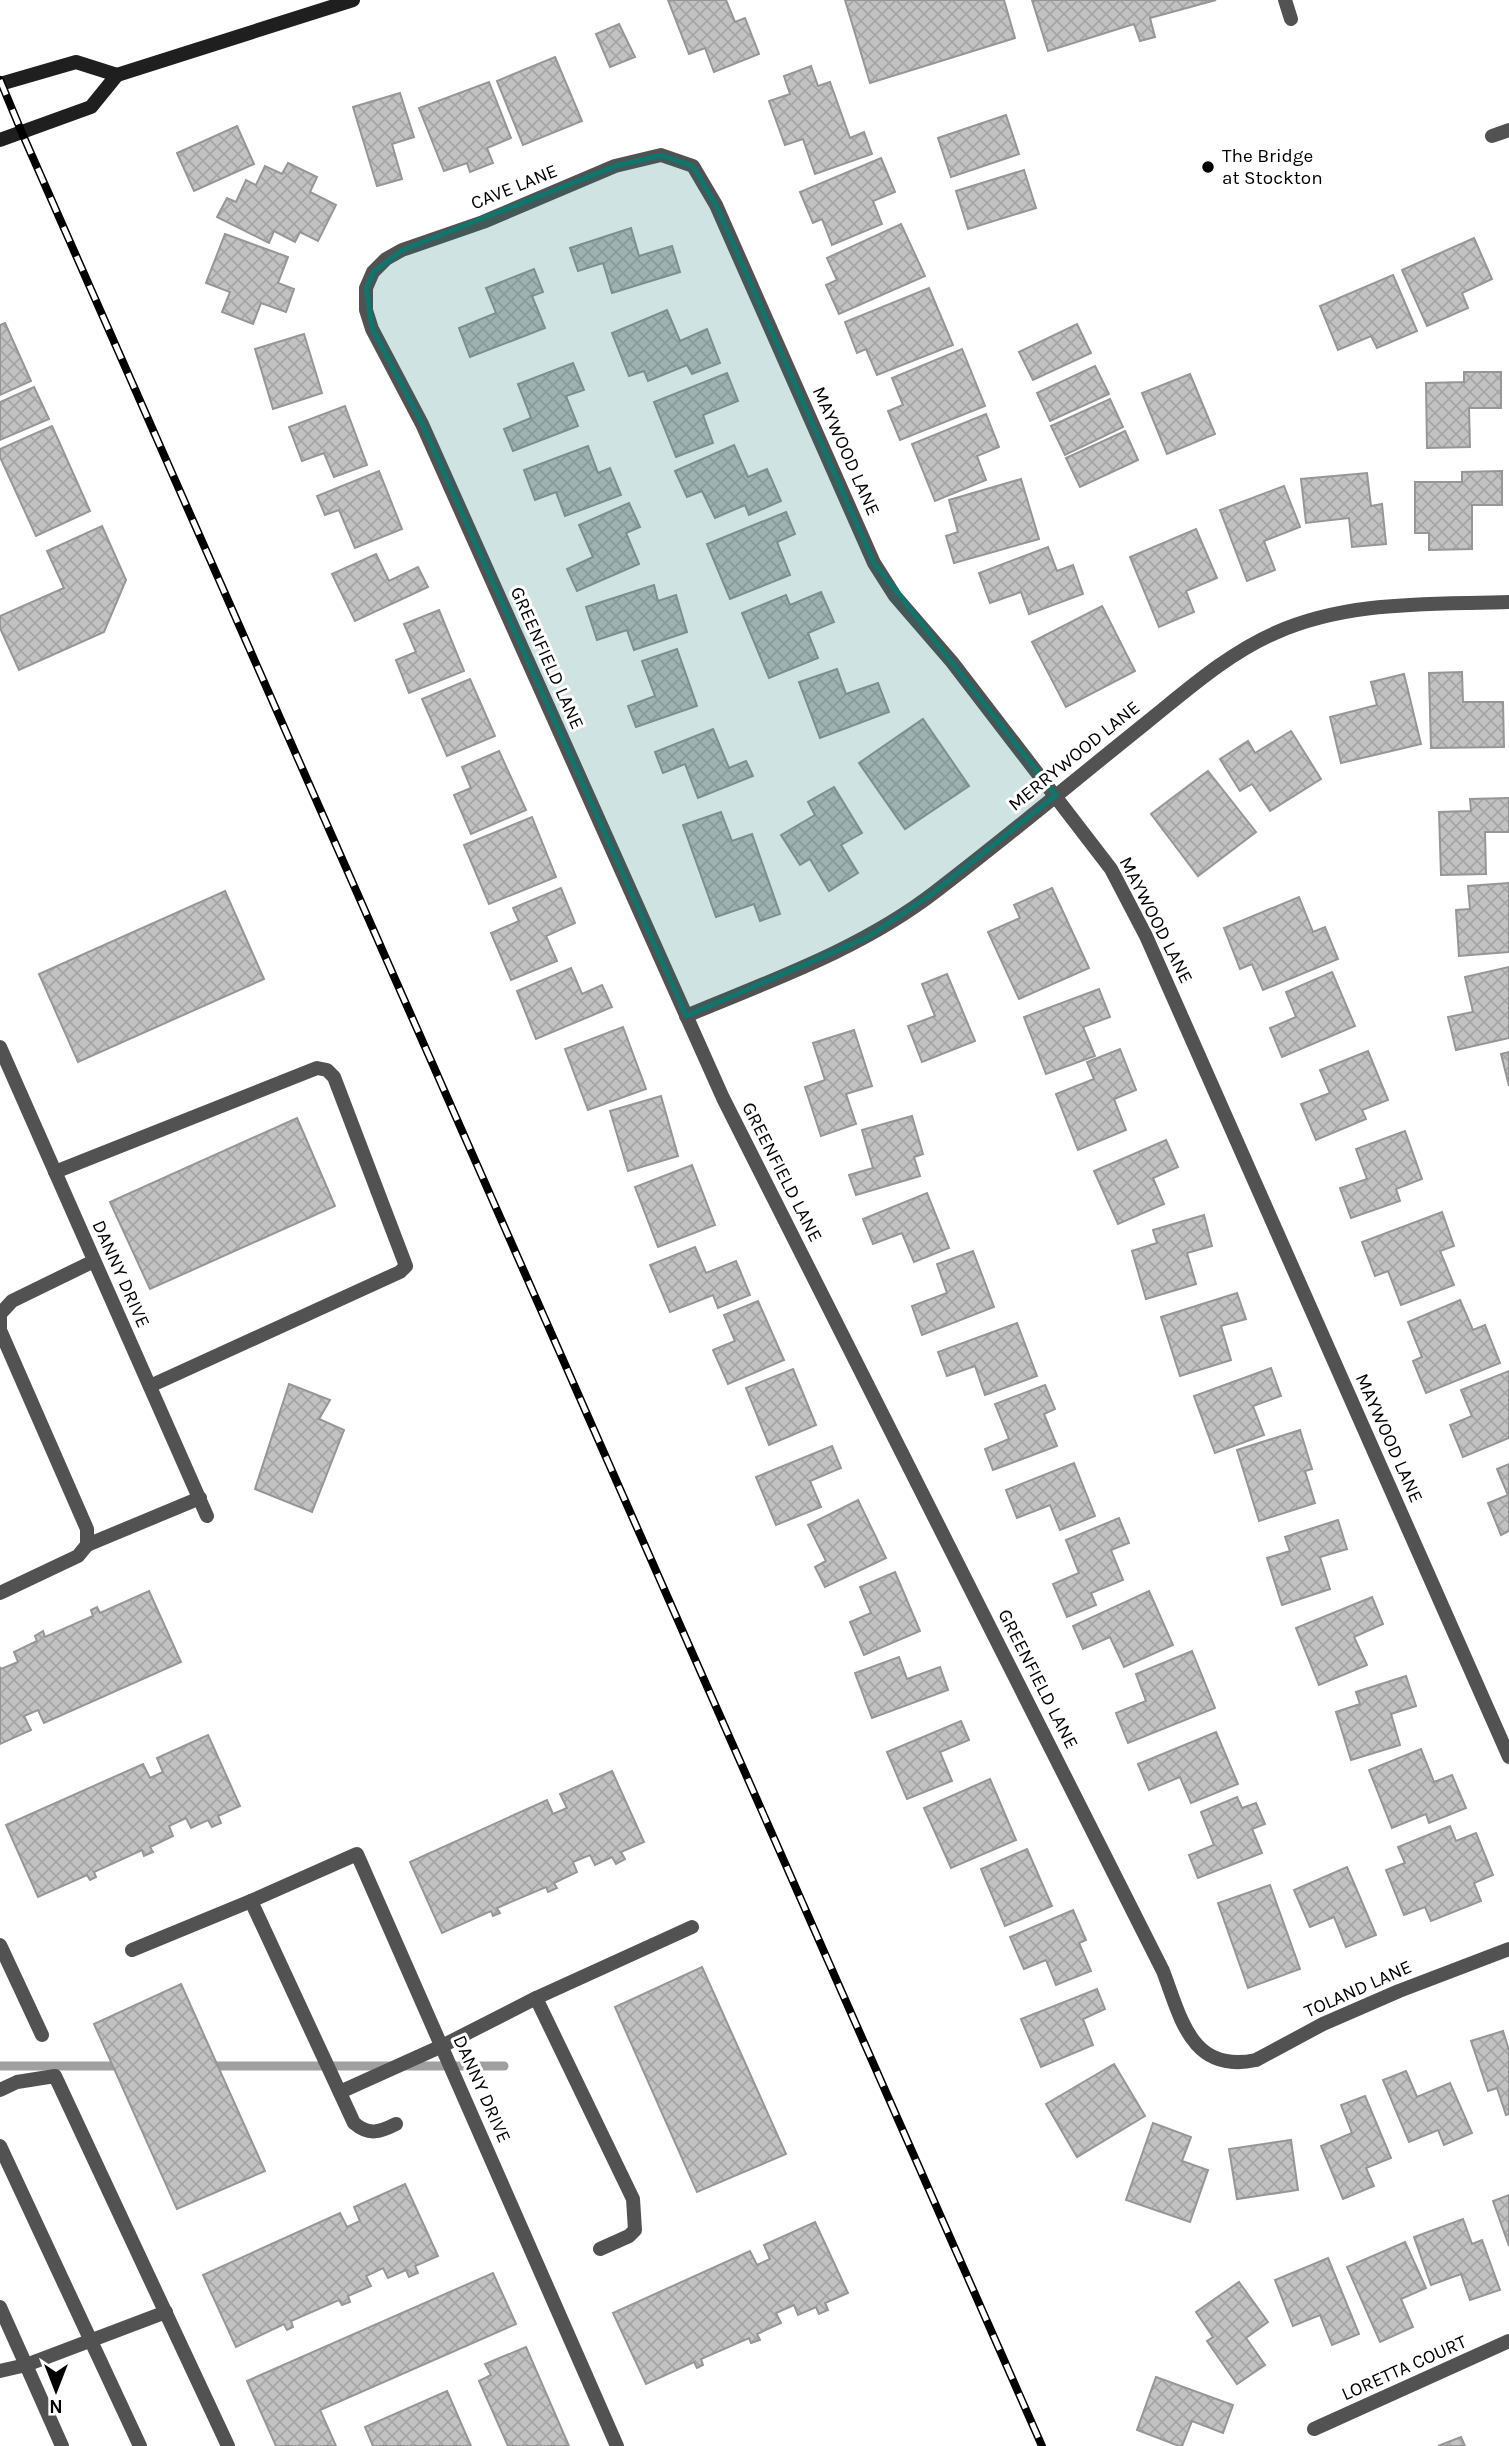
<svg xmlns="http://www.w3.org/2000/svg" width="1509" height="2446" viewBox="0 0 1509 2446" font-family="Karla,sans-serif">
  <defs>
    <pattern id="building-cross-hatch" width="8" height="8" patternUnits="userSpaceOnUse" patternTransform="scale(1.75)"><rect width="8" height="8" fill="#c2c2c2"/><path d="M0 0l8 8M0 8l8-8" fill="none" stroke="#a5a5a5"/></pattern>
  </defs>
  <rect width="100%" height="100%" fill="#fff"/>
  <g fill="none" stroke-linecap="round" stroke-linejoin="round">
    <g stroke="#a0a0a0" stroke-width="9">
      <path d="M0 2066H124"/>
      <path d="M208 2066H390"/>
      <path d="M404 2066H504"/>
    </g>
  </g>
  <g fill="url(#building-cross-hatch)" stroke="#969696" stroke-width="2">
    <path d="M668 0H726L735 22 745 18 759 54 714 72 705 48 689 54Z"/>
    <path d="M845 0H1004L1015 38 870 83Z"/>
    <path d="M1032 0H1216L1150 18 1155 37 1140 41 1134 24 1048 51Z"/>
    <path d="M619 24 635 57 610 67 596 34Z"/>
    <path d="M555 57 582 121 523 145 497 81Z"/>
    <path d="M811 66 818 86 830 82 850 138 864 132 872 154 815 174 803 139 785 145 769 101 790 94 784 76Z"/>
    <path d="M489 82 511 138 487 148 493 163 470 172 467 163 444 171 419 108Z"/>
    <path d="M400 93 414 137 392 144 402 179 377 186 353 107Z"/>
    <path d="M1006 115 1019 154 951 177 938 138Z"/>
    <path d="M237 126 254 164 194 191 177 153Z"/>
    <path d="M881 158 895 192 873 201 882 224 832 245 822 219 813 223 800 192Z"/>
    <path d="M288 163 317 177 310 192 336 205 318 241 300 232 295 242 274 231 269 243 217 217 227 198 236 202 246 180 256 185 265 166 282 174Z"/>
    <path d="M1024 170 1036 208 968 229 956 191Z"/>
    <path d="M901 224 925 276 839 314 826 285 837 280 827 258Z"/>
    <path d="M631 228 639 256 672 246 680 272 612 293 603 263 578 271 570 248Z"/>
    <path d="M225 234 288 257 278 283 294 289 286 312 261 303 253 324 222 312 230 292 206 283Z"/>
    <path d="M1474 238 1492 279 1462 293 1468 308 1427 326 1402 270Z"/>
    <path d="M534 269 543 292 532 296 545 328 470 357 459 328 496 313 486 288Z"/>
    <path d="M1393 275 1417 331 1377 348 1371 336 1338 350 1320 306Z"/>
    <path d="M929 288 953 345 877 375 866 349 857 353 845 322Z"/>
    <path d="M667 310 680 341 707 329 720 363 692 374 687 365 648 381 644 371 629 376 612 333Z"/>
    <path d="M5 323 31 381 0 395V325Z"/>
    <path d="M1077 324 1091 353 1033 380 1019 352Z"/>
    <path d="M304 334 322 393 273 409 255 349Z"/>
    <path d="M962 349 985 406 900 440 888 411 903 405 892 378Z"/>
    <path d="M573 363 584 390 566 396 578 426 513 451 504 429 531 418 518 384Z"/>
    <path d="M1095 366 1109 394 1050 421 1037 393Z"/>
    <path d="M1464 372H1501V408H1469L1470 447 1427 448 1426 383 1464 382Z"/>
    <path d="M727 373 738 401 703 415 713 443 676 457 654 402Z"/>
    <path d="M1190 374 1215 434 1167 454 1142 393Z"/>
    <path d="M34 387 49 419 0 440V402Z"/>
    <path d="M1110 399 1123 427 1065 455 1051 426Z"/>
    <path d="M345 406 367 465 334 477 324 453 302 461 289 427Z"/>
    <path d="M986 414 999 447 977 456 986 480 935 501 912 444Z"/>
    <path d="M52 426 90 511 36 536 0 457V449Z"/>
    <path d="M1125 431 1138 460 1080 487 1066 458Z"/>
    <path d="M734 445 748 477 767 469 781 501 749 515 745 505 715 518 702 491 687 497 675 471Z"/>
    <path d="M588 446 598 473 610 468 621 495 565 516 556 492 535 500 524 470Z"/>
    <path d="M379 471 402 529 355 548 339 510 325 515 317 496Z"/>
    <path d="M1502 471V505H1472V549L1429 550V533H1415V482H1462V472Z"/>
    <path d="M1367 473 1371 506 1382 504 1386 544 1352 547 1349 518 1306 523 1301 479Z"/>
    <path d="M1021 479 1039 539 954 563 946 536 958 532 949 500Z"/>
    <path d="M1284 486 1300 527 1264 541 1275 570 1247 581 1220 510Z"/>
    <path d="M629 503 640 527 626 533 639 564 577 591 567 569 593 557 579 525Z"/>
    <path d="M786 512 795 534 777 542 790 575 730 599 707 544Z"/>
    <path d="M102 526 126 580 104 632 19 670 0 628V616L64 588 47 551Z"/>
    <path d="M1196 529 1217 578 1186 591 1194 612 1159 627 1130 557Z"/>
    <path d="M1048 547 1057 571 1073 565 1083 594 1029 614 1021 592 990 603 979 573Z"/>
    <path d="M376 554 389 581 418 567 428 587 355 621 332 574Z"/>
    <path d="M654 585 658 601 676 595 687 632 634 650 627 630 597 640 586 607Z"/>
    <path d="M821 592 834 622 808 633 818 658 769 678 742 613 786 595 790 605Z"/>
    <path d="M1102 606 1135 671 1066 707 1032 642Z"/>
    <path d="M439 610 464 671 409 693 396 660 416 652 404 624Z"/>
    <path d="M677 649 697 706 636 727 628 706 655 696 642 661Z"/>
    <path d="M837 669 846 694 878 683 889 712 820 738 799 682Z"/>
    <path d="M1462 672 1463 702H1503L1504 747 1431 748 1429 673Z"/>
    <path d="M1404 674 1421 744 1341 763 1330 717 1377 705 1371 682Z"/>
    <path d="M470 679 495 736 447 756 422 699Z"/>
    <path d="M923 719 969 786 905 829 859 763Z"/>
    <path d="M713 729 729 768 746 761 753 776 698 798 685 764 663 773 655 752Z"/>
    <path d="M1291 731 1321 779 1270 811 1252 784 1240 791 1220 759 1248 741 1255 753Z"/>
    <path d="M499 751 526 810 471 834 454 795 471 788 462 767Z"/>
    <path d="M1208 771 1256 832 1198 876 1151 814Z"/>
    <path d="M834 787 862 833 841 845 858 873 829 891 810 859 800 865 781 835 815 815 808 802Z"/>
    <path d="M1509 798V832H1485L1486 874 1441 875 1439 812 1471 811 1470 799Z"/>
    <path d="M721 812 732 841 752 834 780 914 760 921 754 904 716 917 683 825Z"/>
    <path d="M532 817 556 877 489 904 464 845Z"/>
    <path d="M1509 883V952L1459 956 1456 910 1470 909 1468 886Z"/>
    <path d="M561 888 575 923 546 936 557 961 511 980 491 933 519 921 513 908Z"/>
    <path d="M1052 888 1089 968 1019 999 988 932 1020 918 1014 905Z"/>
    <path d="M225 891 264 979 78 1062 39 974Z"/>
    <path d="M1299 897 1313 932 1325 927 1338 959 1263 990 1252 964 1240 969 1224 928Z"/>
    <path d="M1509 967V1038L1456 1050 1448 1017 1473 1012 1465 977Z"/>
    <path d="M571 968 582 994 602 985 612 1007 536 1039 517 991Z"/>
    <path d="M1332 972 1355 1026 1282 1057 1270 1028 1296 1017 1286 992Z"/>
    <path d="M947 974 975 1041 922 1062 908 1026 935 1016 922 984Z"/>
    <path d="M1099 989 1110 1017 1083 1027 1095 1056 1046 1074 1024 1017Z"/>
    <path d="M623 1027 646 1089 588 1110 565 1049Z"/>
    <path d="M854 1030 872 1086 846 1094 856 1124 821 1136 805 1087 825 1080 813 1043Z"/>
    <path d="M1120 1049 1136 1090 1114 1099 1126 1130 1078 1150 1056 1094 1094 1079 1087 1062Z"/>
    <path d="M1368 1051 1388 1100 1362 1110 1366 1119 1316 1140 1301 1104 1330 1093 1320 1070Z"/>
    <path d="M1509 1052V1086L1501 1054Z"/>
    <path d="M661 1096 678 1156 628 1171 610 1111Z"/>
    <path d="M912 1116 923 1154 914 1157 920 1176 856 1195 849 1175 873 1168 862 1130Z"/>
    <path d="M297 1118 335 1206 150 1289 110 1202Z"/>
    <path d="M1405 1131 1422 1179 1396 1189 1400 1201 1351 1218 1340 1188 1367 1179 1356 1149Z"/>
    <path d="M1166 1140 1178 1167 1153 1178 1164 1204 1118 1224 1094 1171Z"/>
    <path d="M692 1165 715 1225 658 1247 635 1187Z"/>
    <path d="M927 1193 949 1248 914 1262 902 1233 873 1244 863 1219Z"/>
    <path d="M1442 1212 1454 1246 1440 1251 1454 1285 1401 1305 1388 1271 1375 1276 1362 1242Z"/>
    <path d="M1204 1215 1212 1246 1187 1253 1196 1284 1146 1299 1132 1251 1157 1243 1153 1230Z"/>
    <path d="M695 1247 706 1273 736 1261 750 1295 718 1308 713 1295 670 1312 650 1265Z"/>
    <path d="M973 1251 994 1307 922 1335 912 1306 947 1293 937 1264Z"/>
    <path d="M1237 1293 1246 1319 1221 1326 1231 1360 1180 1376 1161 1317Z"/>
    <path d="M1460 1300 1473 1330 1485 1325 1500 1363 1426 1393 1413 1361 1422 1357 1408 1322Z"/>
    <path d="M758 1301 784 1360 728 1384 713 1350 735 1341 724 1315Z"/>
    <path d="M1017 1323 1037 1376 985 1395 975 1366 947 1376 938 1352Z"/>
    <path d="M1271 1368 1281 1396 1253 1406 1264 1435 1215 1453 1194 1396Z"/>
    <path d="M793 1369 816 1425 769 1445 746 1388Z"/>
    <path d="M1509 1371V1438L1463 1457 1450 1425 1472 1416 1461 1390Z"/>
    <path d="M289 1384 330 1400 319 1419 344 1430 312 1512 255 1489Z"/>
    <path d="M1045 1385 1055 1409 1044 1414 1057 1446 993 1470 985 1449 1009 1439 995 1404Z"/>
    <path d="M1300 1430 1312 1469 1305 1471 1315 1503 1259 1521 1237 1450Z"/>
    <path d="M832 1446 841 1468 810 1481 821 1507 776 1525 756 1477Z"/>
    <path d="M1074 1463 1095 1516 1060 1530 1050 1505 1017 1518 1006 1490Z"/>
    <path d="M1509 1464V1531L1501 1535 1488 1503 1508 1495 1497 1469Z"/>
    <path d="M858 1500 886 1558 825 1587 815 1567 826 1561 808 1525Z"/>
    <path d="M1119 1518 1129 1543 1111 1550 1123 1580 1091 1593 1096 1605 1067 1617 1053 1584 1079 1573 1066 1540Z"/>
    <path d="M1338 1520 1347 1549 1320 1557 1330 1589 1282 1605 1267 1558 1290 1551 1285 1537Z"/>
    <path d="M895 1572 920 1631 864 1655 850 1622 871 1613 860 1587Z"/>
    <path d="M149 1591 181 1662 44 1723 38 1710 24 1716 31 1730 0 1744V1667L1 1669 18 1662 14 1652 37 1641 35 1636 43 1631 45 1637 93 1616 91 1610 97 1607 100 1613Z"/>
    <path d="M1149 1591 1173 1645 1124 1667 1110 1637 1083 1649 1073 1626Z"/>
    <path d="M1372 1597 1383 1624 1354 1637 1367 1665 1319 1685 1296 1628Z"/>
    <path d="M1192 1651 1215 1708 1128 1743 1116 1713 1146 1701 1136 1674Z"/>
    <path d="M899 1657 907 1679 940 1667 948 1690 872 1718 855 1673Z"/>
    <path d="M1406 1676 1416 1706 1391 1714 1400 1745 1351 1760 1336 1712 1360 1704 1356 1692Z"/>
    <path d="M961 1721 969 1740 940 1752 952 1781 907 1799 887 1752Z"/>
    <path d="M1216 1732 1238 1784 1191 1803 1180 1777 1149 1790 1138 1764Z"/>
    <path d="M208 1735 240 1806 218 1816 221 1823 212 1827 208 1820 191 1828 186 1818 169 1826 173 1836 150 1847 153 1852 144 1856 142 1850 94 1872 96 1877 90 1880 87 1875 38 1897 6 1825 143 1764 150 1778 163 1772 157 1758Z"/>
    <path d="M1421 1749 1434 1782 1452 1775 1466 1808 1429 1823 1426 1814 1392 1828 1369 1770Z"/>
    <path d="M612 1771 644 1842 621 1852 625 1859 616 1864 612 1857 595 1865 590 1855 573 1862 577 1872 554 1883 557 1888 548 1892 546 1887 497 1908 500 1913 493 1916 491 1911 442 1933 410 1862 547 1800 553 1814 567 1808 560 1794Z"/>
    <path d="M990 1779 1016 1840 951 1868 924 1808Z"/>
    <path d="M1237 1797 1242 1808 1256 1803 1265 1824 1252 1829 1262 1853 1198 1878 1189 1855 1214 1845 1201 1812Z"/>
    <path d="M1450 1826 1456 1841 1476 1833 1493 1875 1474 1883 1481 1901 1431 1921 1425 1907 1404 1915 1386 1870 1405 1863 1398 1847Z"/>
    <path d="M1027 1849 1052 1906 1005 1926 981 1869Z"/>
    <path d="M1347 1867 1376 1935 1346 1947 1334 1917 1310 1927 1294 1890Z"/>
    <path d="M1270 1885 1300 1969 1248 1988 1218 1903Z"/>
    <path d="M1073 1910 1086 1940 1079 1943 1091 1971 1056 1985 1046 1960 1024 1969 1010 1937Z"/>
    <path d="M702 1967 786 2154 697 2192 615 2007Z"/>
    <path d="M181 1984 265 2171 177 2209 94 2024Z"/>
    <path d="M1097 1989 1105 2009 1083 2019 1093 2045 1041 2067 1021 2019Z"/>
    <path d="M1503 2031 1509 2050V2114L1506 2115 1497 2088 1488 2091 1471 2041Z"/>
    <path d="M1114 2064 1145 2116 1077 2157 1046 2104Z"/>
    <path d="M1406 2071 1417 2097 1450 2083 1472 2133 1444 2145 1438 2130 1409 2142 1383 2080Z"/>
    <path d="M1365 2096 1391 2158 1366 2168 1374 2186 1343 2199 1321 2146 1352 2133 1341 2105Z"/>
    <path d="M1153 2123 1191 2137 1182 2161 1208 2170 1190 2222 1126 2200Z"/>
    <path d="M1291 2140 1298 2190 1237 2199 1229 2149Z"/>
    <path d="M405 2184 438 2256 415 2266 418 2273 409 2277 406 2270 388 2278 383 2268 366 2276 371 2286 348 2296 350 2302 342 2305 339 2300 291 2321 293 2327 287 2330 284 2324 236 2347 203 2275 340 2213 347 2227 360 2221 354 2207Z"/>
    <path d="M1509 2195V2246L1493 2201Z"/>
    <path d="M1463 2219 1472 2244 1482 2240 1500 2290 1470 2300 1461 2274 1431 2285 1414 2237Z"/>
    <path d="M815 2222 848 2293 825 2303 828 2310 819 2314 816 2307 798 2315 794 2305 776 2313 781 2323 757 2334 760 2340 751 2343 749 2338 701 2359 703 2365 697 2368 694 2362 646 2384 613 2313 750 2251 757 2265 770 2259 764 2245Z"/>
    <path d="M1405 2242 1426 2288 1401 2299 1413 2327 1380 2342 1347 2267Z"/>
    <path d="M1328 2258 1359 2334 1332 2345 1320 2315 1293 2326 1275 2280Z"/>
    <path d="M493 2273 516 2324 320 2410 336 2446H276L247 2381Z"/>
    <path d="M1239 2282 1268 2322 1246 2338 1265 2365 1237 2384 1207 2341 1213 2337 1196 2312Z"/>
    <path d="M526 2347 569 2446H508L479 2381 491 2375 485 2364Z"/>
    <path d="M1156 2377 1233 2405 1223 2433 1192 2421 1182 2446H1179L1137 2430Z"/>
    <path d="M447 2391 471 2446H373L365 2427Z"/>
    <path d="M1461 2437 1465 2446H1438Z"/>
  </g>
  <g fill="none" stroke-linecap="round" stroke-linejoin="round">
    <g stroke="#525252" stroke-width="14">
      <path d="M1285 0 1291 19"/>
      <path d="M1492 136 1509 130"/>
      <path d="M55 1172 317 1068 327 1070 334 1077 406 1266 400 1272 150 1386"/>
      <path d="M87 1545 200 1498"/>
      <path d="M0 1593 78 1556 87 1545V1529L0 1330V1314L12 1301 94 1261"/>
      <path d="M0 1945 42 2035"/>
      <path d="M132 1950 251 1901 354 2123C369 2136 380 2132 396 2124"/>
      <path d="M536 1998 692 1927"/>
      <path d="M0 2090 17 2082 55 2076 228 2446"/>
      <path d="M340 2092 442 2046 536 1998 633 2199 635 2230 629 2236 600 2249"/>
      <path d="M0 2146 140 2446"/>
      <path d="M0 2307 26 2365 166 2312"/>
      <path d="M0 2371 26 2365 62 2446"/>
    </g>
    <g stroke="#525252" stroke-width="14">
      <path d="M686 1016C772 980 861 949 935 892 1007 837 1076 779 1146 723 1186 691 1227 654 1275 633 1349 600 1430 605 1509 602"/>
      <path d="M0 1047 207 1516"/>
      <path d="M1509 1757 1146 936 1111 869 952 662 895 596 874 563 716 205 693 166 661 155 615 166 483 222 402 250 386 259 373 272 366 288V310L372 329 422 424 723 1098 1163 1971C1181 2018 1191 2074 1256 2060L1323 2024 1399 1991 1509 1949"/>
      <path d="M251 1901 357 1854 617 2446"/>
      <path d="M1314 2429 1509 2341"/>
    </g>
    <g stroke="#1f1f1f" stroke-width="14">
      <path d="M0 84 76 62 117 75"/>
      <path d="M0 140 91 107 117 75 353 0"/>
    </g>
    <g stroke="#000" stroke-width="8">
      <path id="rail" d="M0 80 22 133 1042 2446"/>
    </g>
    <use href="#rail" stroke="#fff" stroke-width="5" stroke-dasharray="16" stroke-linecap="butt"/>
  </g>
  <path fill="#0f766e" fill-opacity="0.2" stroke="#0f766e" stroke-width="5" stroke-linejoin="round" d="M661 155 693 166 716 205 874 563 1056 795 933 893 868 937 686 1016 422 424 372 329 366 288 373 272 402 250 615 166Z"/>
  <circle fill="#000" stroke="#fff" stroke-width="2.5" cx="1208" cy="167" r="7"/>
  <g text-anchor="middle" dominant-baseline="central" stroke-width="6" stroke-linejoin="round" paint-order="stroke">
    <g font-size="19" fill="#000" stroke="#fff" text-anchor="start">
      <text x="1222" y="156">The Bridge<tspan x="1222" dy="22">at Stockton</tspan></text>
    </g>
    <g font-size="19" fill="#000" stroke="#fff">
      <text transform="translate(514 187) rotate(-22)">CAVE LANE</text>
      <text transform="translate(846 451) rotate(66)">MAYWOOD LANE</text>
      <text transform="translate(547 658) rotate(66)">GREENFIELD LANE</text>
      <text transform="translate(1074 756) rotate(-39)">MERRYWOOD LANE</text>
      <text transform="translate(1156 920) rotate(63)">MAYWOOD LANE</text>
      <text transform="translate(782 1172) rotate(63)">GREENFIELD LANE</text>
      <text transform="translate(121 1274) rotate(66)">DANNY DRIVE</text>
      <text transform="translate(1389 1438) rotate(66)">MAYWOOD LANE</text>
      <text transform="translate(1038 1679) rotate(63)">GREENFIELD LANE</text>
      <text transform="translate(1358 1989) rotate(-24)">TOLAND LANE</text>
      <text transform="translate(482 2089) rotate(66)">DANNY DRIVE</text>
      <text transform="translate(1404 2368) rotate(-24)">LORETTA COURT</text>
    </g>
  </g>
  <g transform="translate(56 2390) rotate(180)" stroke="#ffffff" stroke-width="5" paint-order="stroke">
  <path d="M0-5L12 26L0 18L-12 26Z" fill="#000000"/>
  <text y="-10" font-size="19" font-weight="bold" text-anchor="middle" fill="#000000">N</text>
  </g>
</svg>
